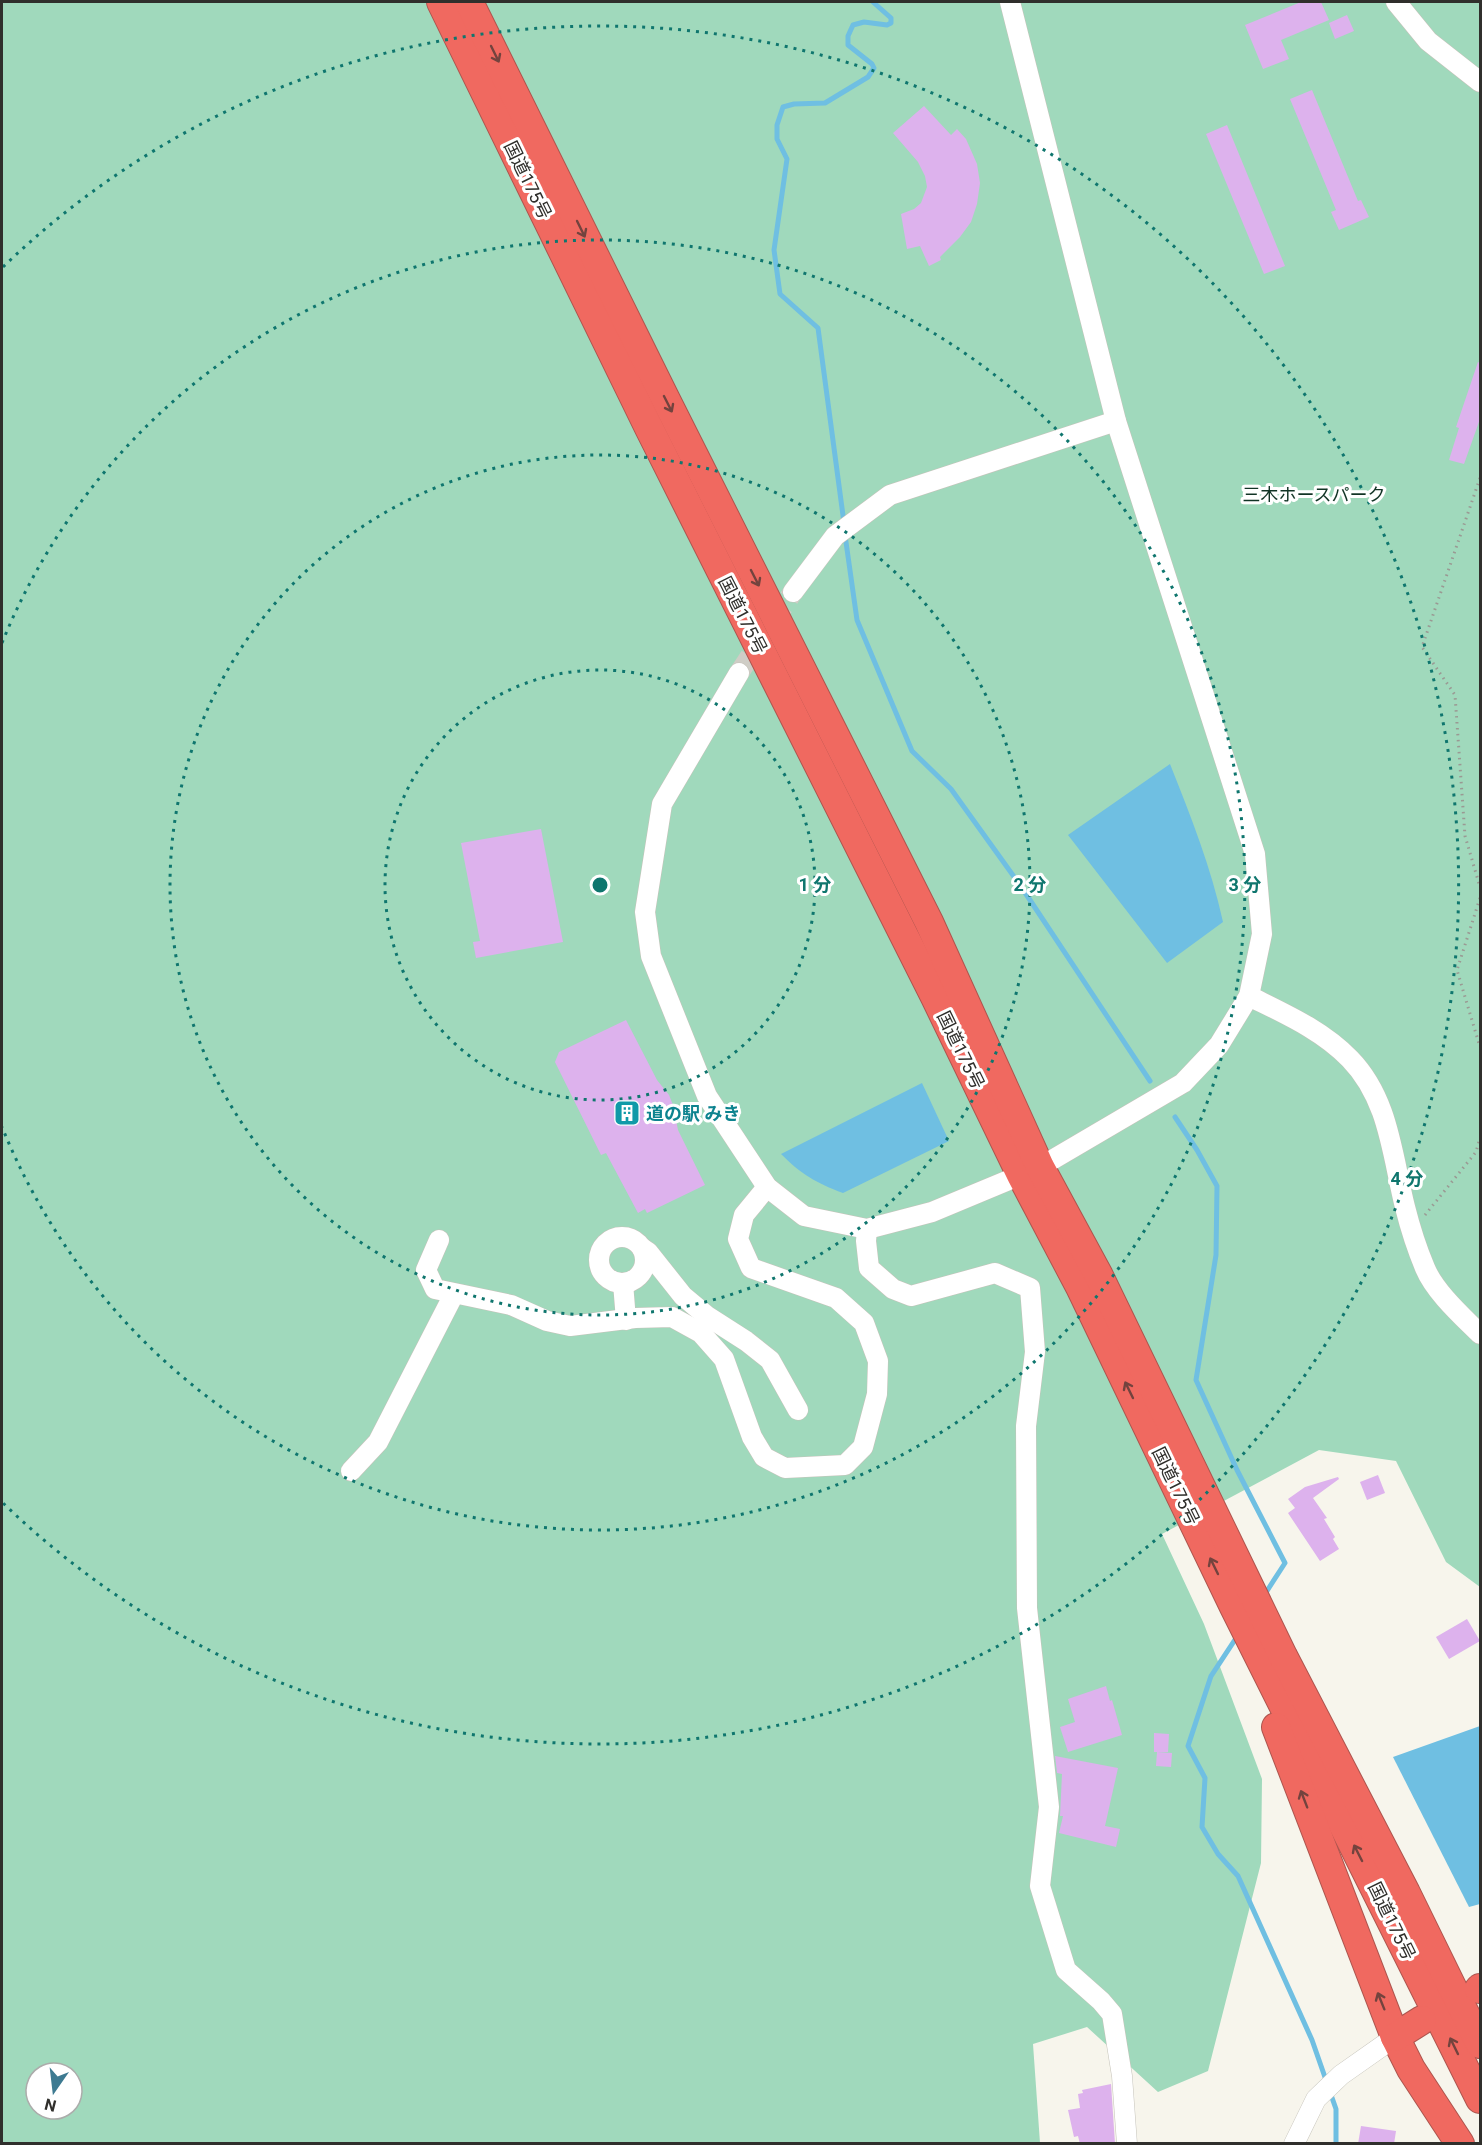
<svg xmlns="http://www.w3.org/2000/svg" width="1482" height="2145" viewBox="0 0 1482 2145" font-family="Roboto,'Noto Sans JP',sans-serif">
  <rect width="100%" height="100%" fill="#f7f5ec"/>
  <path fill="#a0d9bc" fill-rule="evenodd" d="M2 2H1480V1587L1446 1562 1396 1461 1319 1450 1162 1534 1204 1624 1262 1779 1261 1863 1208 2071 1158 2092 1087 2027 1033 2044 1040 2143 2 2144ZM36 2073H72V2109H36Z"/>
  <g fill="#6fbfe2">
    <path d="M1170 764C1191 817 1211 867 1223 922L1167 963 1068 835Z"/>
    <path d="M922 1083 949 1141 843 1193C816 1183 801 1174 781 1154Z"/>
    <path d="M1480 1726V1904L1469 1907 1393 1757Z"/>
  </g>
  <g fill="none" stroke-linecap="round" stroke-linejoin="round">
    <g stroke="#6fbfe2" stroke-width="5">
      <path d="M844 523 818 328 780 294 774 250 787 159 777 139V125L783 107 794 104 825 103 868 77 874 68 872 64 848 45V36L853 25 864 22 887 25 891 23V18L873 2"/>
      <path d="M845 535 857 620 912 751 951 789 1020 885 1150 1081"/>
      <path d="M1175 1117 1197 1150 1217 1186 1216 1255 1196 1380 1237 1470 1285 1563 1263 1597"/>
      <path d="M1238 1635 1211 1676 1188 1746 1205 1778 1202 1827 1218 1854 1238 1876 1312 2040 1327 2083"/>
      <path d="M1330 2092 1336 2109V2144"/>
    </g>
  </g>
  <g fill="#ddb2ed">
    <path d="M1301 2H1321L1329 20 1281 40 1289 59 1263 69 1245 25Z"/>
    <path d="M1347 15 1354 31 1335 39 1329 23Z"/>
    <path d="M1312 90 1358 201 1361 200 1369 217 1339 230 1331 212 1336 210 1290 99Z"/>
    <path d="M924 106 951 135 957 129 966 139 977 164 980 183 977 204 971 222 960 237 940 257 941 260 929 266 920 246 907 249 901 214 914 209 921 203 927 187 925 176 918 162 893 133Z"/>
    <path d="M1227 125 1285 266 1264 274 1206 134Z"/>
    <path d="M1478 362 1480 363V419L1464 464 1449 460 1459 428 1456 427Z"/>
    <path d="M541 829 563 942 476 958 473 942 480 941 461 843Z"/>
    <path d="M626 1020 657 1080 669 1095 673 1105 678 1130 705 1185 647 1213 645 1209 638 1213 606 1153 601 1155 555 1062 559 1052Z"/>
    <path d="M1378 1475 1385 1493 1367 1500 1360 1482Z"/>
    <path d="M1338 1477 1339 1479 1313 1498 1327 1518 1324 1519 1335 1537 1333 1539 1339 1549 1320 1561 1288 1513 1295 1508 1288 1499 1305 1487Z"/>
    <path d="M1467 1619 1480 1641 1449 1659 1436 1637Z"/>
    <path d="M1106 1686 1110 1701 1112 1700 1122 1735 1068 1752 1060 1727 1075 1722 1068 1699Z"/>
    <path d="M1154 1733 1169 1734 1168 1752H1154Z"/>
    <path d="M1157 1752 1172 1753 1171 1767 1156 1766Z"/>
    <path d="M1055 1756 1118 1768 1105 1826 1120 1829 1116 1847 1059 1833 1063 1816H1060L1062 1774 1057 1773Z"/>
    <path d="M1111 2084 1115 2144H1080L1078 2136 1074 2137 1068 2110 1080 2108 1078 2094 1083 2093 1082 2090Z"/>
    <path d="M1361 2126 1396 2131 1394 2144H1358Z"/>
  </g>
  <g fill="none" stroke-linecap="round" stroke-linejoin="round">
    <path stroke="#cfcdc6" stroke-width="20" stroke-dasharray="20 10" stroke-linecap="butt" d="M739 673 793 592"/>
    <g stroke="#c5c3ba" stroke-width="21">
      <g id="minor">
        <path d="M1010 2 1116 421 1255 854 1262 934 1249 996 1219 1045 1183 1083 1040 1167"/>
        <path d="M1396 2 1428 41 1480 82"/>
        <path d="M793 592 835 536 890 495 1116 421"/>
        <path d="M739 673 662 804 645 912 651 956 707 1096 767 1187 804 1216 867 1229 932 1212 1021 1175"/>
        <path d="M1249 996C1285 1014 1322 1030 1350 1059 1389 1099 1392 1155 1405 1207 1410 1227 1417 1249 1425 1268 1435 1292 1462 1316 1480 1334"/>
        <path d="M867 1229 866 1241 869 1268 893 1289 911 1296 995 1273 1030 1288 1035 1352 1026 1426 1027 1608 1049 1807 1040 1886 1066 1970 1101 2001 1112 2014 1122 2076 1127 2144"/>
        <circle cx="622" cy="1260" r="23"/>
        <path d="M439 1240 426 1270 435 1289 511 1305 547 1321 570 1326 635 1318 672 1317 701 1333 724 1359 752 1437 764 1457 785 1468 845 1465 863 1447 877 1394 878 1361 864 1323 836 1298 751 1268 738 1239 744 1215 767 1187"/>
        <path d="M642 1248 648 1252 683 1296 707 1316 746 1341 770 1360 798 1410"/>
        <path d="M623 1283 626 1320"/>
        <path d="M351 1471 378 1442 454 1294"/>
        <path d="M1294 2144 1316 2099 1341 2075 1395 2037"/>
      </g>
    </g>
    <g stroke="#ad554e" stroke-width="30">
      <g id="highway">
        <path d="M441 2 649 428 935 997 1021 1175 1080 1287 1234 1607 1480 2099"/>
        <path d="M469 2 666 400 929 922 1040 1167 1099 1276 1283 1656 1406 1893 1480 2044"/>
        <path d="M1276 1727 1395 2037 1411 2069 1460 2144"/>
        <path d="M1479 1989 1480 1988"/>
        <path d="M1395 2037 1422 2020"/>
      </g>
    </g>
    <g stroke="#9a9993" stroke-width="3" stroke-dasharray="1.5 4.5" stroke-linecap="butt">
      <path d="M1480 478 1422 647 1455 695 1465 836 1480 887"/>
      <path d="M1480 898 1457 970 1480 1047"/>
      <path d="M1425 1215 1476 1152 1480 1138"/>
    </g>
    <use href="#minor" stroke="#fff" stroke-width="20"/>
    <use href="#highway" stroke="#f06960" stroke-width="28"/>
  </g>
  <defs><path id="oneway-shaft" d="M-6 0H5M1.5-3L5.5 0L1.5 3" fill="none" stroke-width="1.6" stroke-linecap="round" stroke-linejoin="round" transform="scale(1.5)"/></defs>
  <g stroke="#73433e">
    <use href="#oneway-shaft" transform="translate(495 54) rotate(64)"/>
    <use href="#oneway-shaft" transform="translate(581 229) rotate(64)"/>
    <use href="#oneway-shaft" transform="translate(668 404) rotate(63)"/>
    <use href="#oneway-shaft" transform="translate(755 578) rotate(63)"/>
    <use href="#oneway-shaft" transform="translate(1129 1390) rotate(-116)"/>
    <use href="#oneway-shaft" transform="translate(1214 1566) rotate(-116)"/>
    <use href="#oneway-shaft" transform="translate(1304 1799) rotate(-111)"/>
    <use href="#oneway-shaft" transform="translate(1358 1853) rotate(-117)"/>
    <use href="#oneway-shaft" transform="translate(1381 2001) rotate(-112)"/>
    <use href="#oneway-shaft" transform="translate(1454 2046) rotate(-116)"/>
  </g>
  <g fill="none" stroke="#0f766e" stroke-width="3" stroke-dasharray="3 6">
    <circle cx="600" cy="885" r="215"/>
    <circle cx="600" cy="885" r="430"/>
    <path d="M2 643A645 645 0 1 1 2 1127"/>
    <path d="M3 267A859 859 0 1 1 3 1503"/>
  </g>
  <defs>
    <g id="building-square" transform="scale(1.35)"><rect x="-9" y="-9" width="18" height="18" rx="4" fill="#0f9aa8" stroke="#fff"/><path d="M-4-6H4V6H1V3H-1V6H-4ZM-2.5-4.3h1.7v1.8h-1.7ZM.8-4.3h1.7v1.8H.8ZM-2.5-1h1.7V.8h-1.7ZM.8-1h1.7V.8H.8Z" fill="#fff"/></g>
  </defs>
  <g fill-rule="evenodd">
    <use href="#building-square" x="627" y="1113"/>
  </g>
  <g text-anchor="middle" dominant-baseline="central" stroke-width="6" stroke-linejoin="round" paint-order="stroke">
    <g font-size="18" fill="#302f2c" stroke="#fff">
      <text transform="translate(528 180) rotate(64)">国道175号</text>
      <text transform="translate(743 615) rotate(63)">国道175号</text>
      <text transform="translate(961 1050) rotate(64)">国道175号</text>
      <text transform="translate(1176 1486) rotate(64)">国道175号</text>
      <text transform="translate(1392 1921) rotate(64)">国道175号</text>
    </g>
    <g font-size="18" fill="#113425" stroke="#fff">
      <text x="1314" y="494">三木ホースパーク</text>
    </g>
    <g font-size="18" font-weight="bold" fill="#0d838f" stroke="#fff" text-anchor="start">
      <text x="646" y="1113">道の駅 みき</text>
    </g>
  </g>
  <circle cx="600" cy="885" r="9" fill="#0f766e" stroke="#fff" stroke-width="3"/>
  <g font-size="18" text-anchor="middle" font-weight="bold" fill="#0f766e" stroke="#fff" stroke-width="6" stroke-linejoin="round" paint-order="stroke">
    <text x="815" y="891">1 分</text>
    <text x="1030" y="891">2 分</text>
    <text x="1245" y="891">3 分</text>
    <text x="1407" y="1185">4 分</text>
  </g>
  <rect width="1482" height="2145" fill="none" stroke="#302f2c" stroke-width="6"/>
  <g transform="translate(54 2091) rotate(194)"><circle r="28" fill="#ffffff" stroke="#acacab" stroke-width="1.5"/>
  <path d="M0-4.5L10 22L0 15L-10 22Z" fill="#3d7a91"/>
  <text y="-9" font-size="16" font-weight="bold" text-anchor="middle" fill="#302f2c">N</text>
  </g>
</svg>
